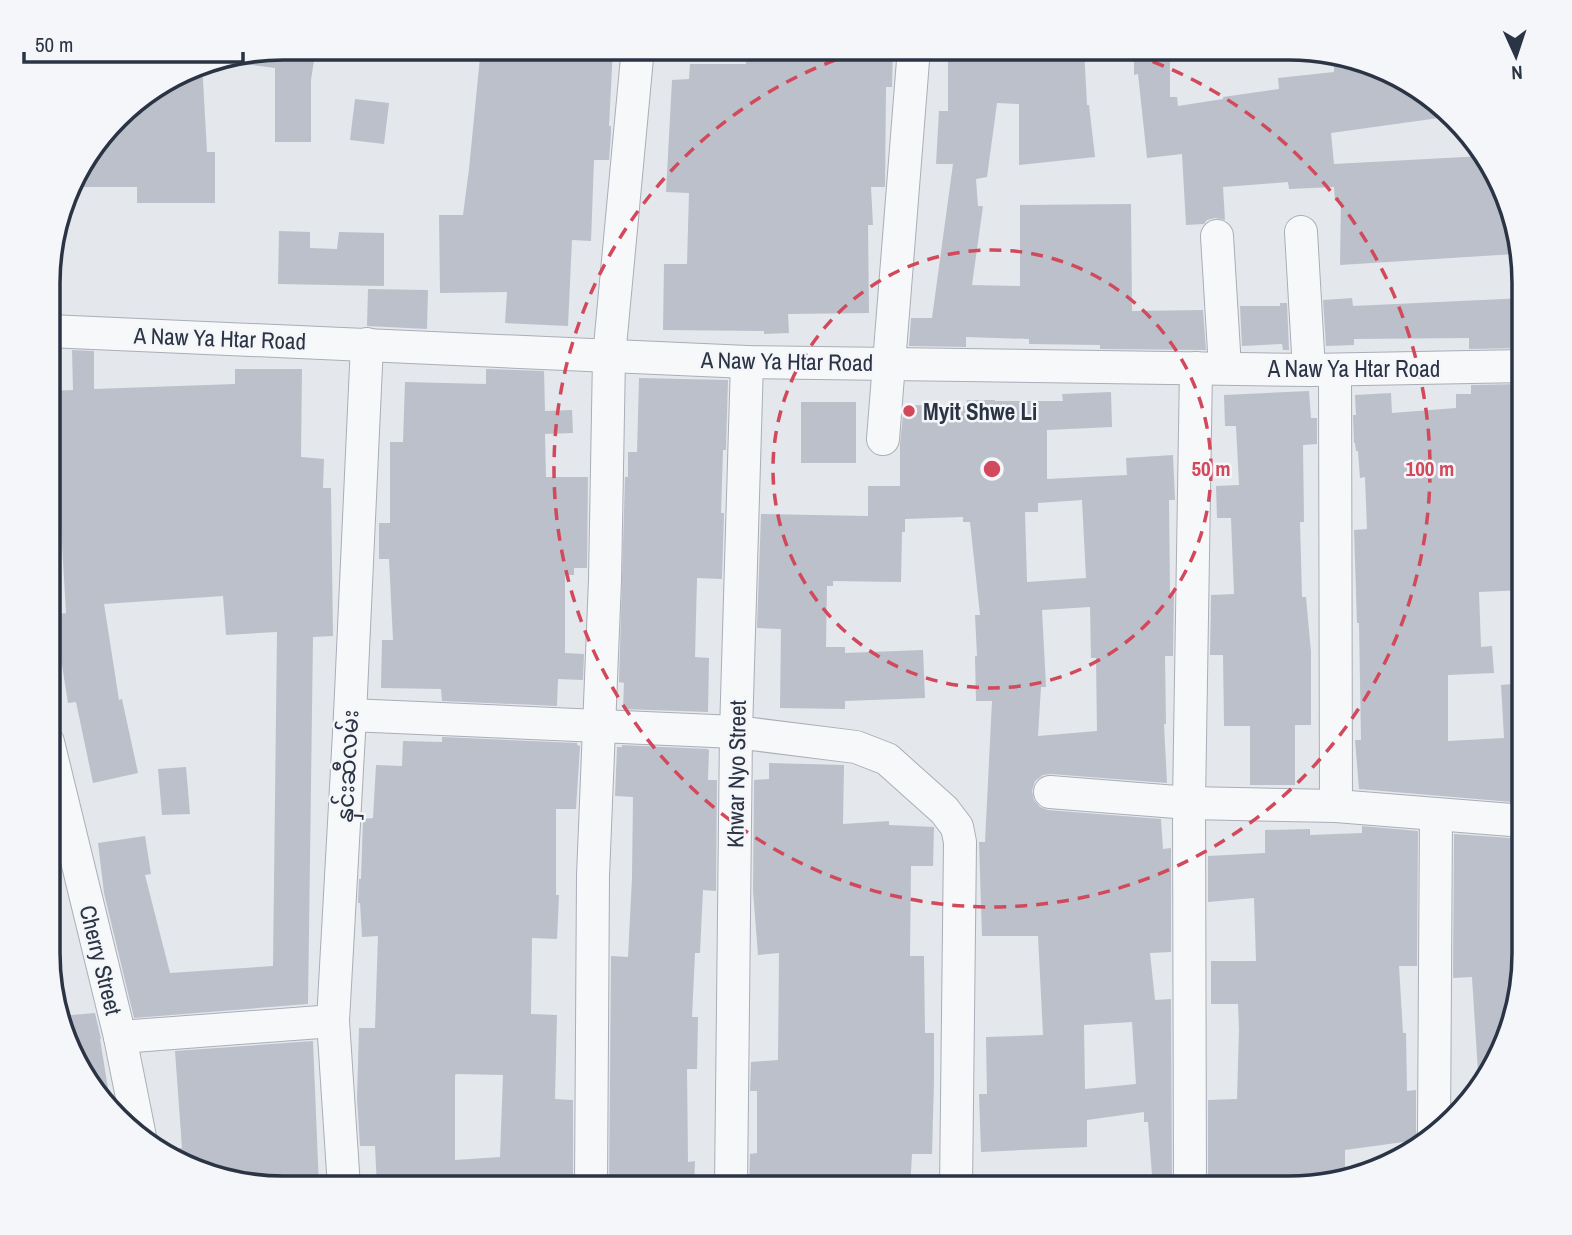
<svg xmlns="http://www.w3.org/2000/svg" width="1572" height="1235" viewBox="0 0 1572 1235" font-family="'Archivo Narrow','Noto Sans Myanmar',sans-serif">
  <rect width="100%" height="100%" fill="#e4e7ec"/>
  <g fill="#bbc0ca" fill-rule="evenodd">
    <path d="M283 47H316L311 80V142H275V68L230 62V56Z"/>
    <path d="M481 47 613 49 609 126H611V133L609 160H594L591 241 572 240 568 326 505 323 507 292 440 293 439 215H463L469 169Z"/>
    <path d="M839 48 893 49 892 87H886L885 187H871L873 225H868L869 313 788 314 789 333 764 334V331L663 330 664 264H687L689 193 666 192 672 80 689 79 690 64H746V53L772 54V59L838 58Z"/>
    <path d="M948 48H1084L1087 105H1089L1095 157 1019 165V104L997 103 987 177 976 179 978 206H983L972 285 1020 286V205L1131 204 1132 311 1203 310 1206 350 1100 349V345L1029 344V339L966 337V347L909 346 911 318H932L953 164H936L939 111H948Z"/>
    <path d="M1134 48H1170V97H1177L1178 106 1223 99V97L1279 89 1278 78 1334 72V55L1379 65 1445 106 1453 116 1331 133 1334 164 1483 156 1501 179 1513 233 1515 254 1340 265 1341 200 1335 201 1334 187 1289 189 1288 182 1223 187 1225 220 1215 218 1207 220 1204 224 1186 225 1182 154 1147 158 1138 74 1134 75Z"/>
    <path d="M202 62 207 152H215V203H137V187H71L79 165 128 105Z"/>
    <path d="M355 99 389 103 384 144 350 140Z"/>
    <path d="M279 231 310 232V248L337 249 339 232 384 233V286L278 284Z"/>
    <path d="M368 289 428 290 427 329 367 326Z"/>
    <path d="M1352 298 1353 306 1525 298V348L1469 349V338L1354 339V345L1326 346 1323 300Z"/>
    <path d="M1280 303H1287L1289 350H1283L1282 344 1242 346 1240 306H1280Z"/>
    <path d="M72 350 94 351V389L235 384V369H302L301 457 324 459 323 488H331L333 636 313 637 308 1004 134 1018 104 893 98 843 145 836 151 874 145 875 170 973 273 966 277 632 226 635 223 596 104 604 119 700 122 699 138 773 93 783 76 702 68 703 54 615 66 613 59 493H49V391L73 390Z"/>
    <path d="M486 369 544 371 545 411 572 410 573 433 545 434 546 477H588L587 568H574V575H565V653L584 654 583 680 558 679 557 706 442 701 441 689 381 688 382 640H393L389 559H379V523H390V442H403L405 382 486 384Z"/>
    <path d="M639 378 728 380 726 450H723L721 513H724L722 579 697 578 695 657 709 658 708 712 623 709 624 683 619 682 625 477H628V452H637Z"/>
    <path d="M1525 384V557H1522L1524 590 1479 592 1481 647 1492 646 1494 673 1448 675V741L1504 738 1501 685 1524 683V803L1359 789 1355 740H1361L1359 623H1357L1354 530 1367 529 1365 477 1360 478 1358 451H1356L1355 443H1354L1353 415H1356L1355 395 1391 393 1392 413 1456 408V394H1471V385Z"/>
    <path d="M1309 391 1311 418H1317V444L1303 445 1304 522H1300L1302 597H1306L1311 652V725H1295V785H1250V726H1224L1223 655H1210L1211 595 1234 594 1231 518H1217L1216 486 1239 485 1236 426H1225L1224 395Z"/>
    <path d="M1111 392 1112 427 1047 430V479L1127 475 1126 458 1173 455 1175 500H1169L1170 593H1174L1173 656H1165L1166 724H1164L1167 783 1051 774 1043 775 1035 781 1032 791 1034 800 1040 807 1048 810 1161 819 1163 849 1171 848V952L1150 953 1155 1000 1171 999 1172 1188H1153L1148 1122H1144V1112L1087 1120V1147L981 1152 979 1094H987L986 1037 1043 1035 1038 936H982L979 842H985L992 701H976L975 656H977L975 615H980L970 522H963V517L905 519V532H902L901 582 833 581V586H827L826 647H845V653L923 650 925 698 845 701V709L780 708 781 629 757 628 761 514 868 516V486H900V444L904 405 966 406 967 400H995V401H1063L1062 394ZM1082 500 1086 578 1027 582 1025 512H1038V503ZM1090 607 1091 658H1096L1097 731 1038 736 1041 687H1046L1042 610ZM1132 1022 1136 1084 1085 1089 1084 1025Z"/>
    <rect x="801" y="402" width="55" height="61"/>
    <path d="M442 737 577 743V745L580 746 576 809H556V895H559L557 939 532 938 531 1014 557 1015 555 1099 573 1100V1187H377L375 1146H360L357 1098 359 1028H375L378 936 362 937 360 903H358L359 879H361L363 819 373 818 376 765 402 766 403 741 442 742ZM457 1074 503 1075 500 1157 455 1160V1075Z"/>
    <path d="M622 745 707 749 709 750 708 780H717L716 891 703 890 700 953H695L692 1017H698L697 1069H687L688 1162 695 1161 694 1187H609L611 956 628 957 632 878 633 797 615 796 617 747H622Z"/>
    <path d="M769 763 844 765 843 824 889 821V825L934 827 933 866H911L910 956H924L925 1033H934V1080L932 1154H912L910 1188 749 1187 750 1154 757 1153V1091H750L751 1062 778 1060 779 953 758 955 753 891 754 780 769 779Z"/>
    <path d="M186 767 190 814 162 815 158 769Z"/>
    <path d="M1362 826 1418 831 1417 966H1399L1403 1033H1406L1407 1091 1416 1090V1131L1418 1140 1345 1150V1177L1289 1188H1208V1100L1237 1099 1239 1030 1238 1004H1211V961H1256L1254 898 1208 902V856L1265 853V830L1310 829V835L1362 833Z"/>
    <path d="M1454 834 1524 839V968L1507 1043 1479 1088 1472 977 1453 978Z"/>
    <path d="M95 1013 101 1039H100L111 1107 72 1057 61 1016Z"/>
    <path d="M313 1041 319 1187H268L192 1170 160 1150 182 1148 175 1051Z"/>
  </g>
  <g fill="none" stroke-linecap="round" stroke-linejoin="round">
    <g stroke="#a9aeb7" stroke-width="34">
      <g id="minor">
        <path d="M1301 232 1309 370"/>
        <path d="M1217 236 1225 368"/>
        <path d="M49 331 747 362 1309 370 1525 366"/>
        <path d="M1335 370 1336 806"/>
        <path d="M883 439 914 48"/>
        <path d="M350 715 736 732 856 747 887 759 944 810 957 827 960 842 956 1188"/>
        <path d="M48 742 120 1037 140 1137"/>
        <path d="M1050 792 1189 803 1336 806 1524 821"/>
        <path d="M120 1037 333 1021"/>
        <path d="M1434 1131 1436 815"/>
        <path d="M344 1187 333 1021 350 715 367 344"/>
        <path d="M591 1187 593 876 605 580 609 357 638 47"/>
        <path d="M731 1187 736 732 747 362"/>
        <path d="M1190 1188 1189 803 1196 368"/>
      </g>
    </g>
    <use href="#minor" stroke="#f7f8fa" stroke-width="32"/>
  </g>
  <g fill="none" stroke="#d1495b" stroke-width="3.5" stroke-dasharray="12 9">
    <circle cx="992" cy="469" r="219"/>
    <path d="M1113 48A438 438 0 1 1 871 48"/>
  </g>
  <circle fill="#d1495b" stroke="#f4f6f9" stroke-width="2.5" cx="909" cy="411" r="7"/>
  <g text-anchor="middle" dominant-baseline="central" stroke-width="5" stroke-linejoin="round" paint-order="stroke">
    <g font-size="23" fill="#2b3445" stroke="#f4f6f9">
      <text transform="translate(220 338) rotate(2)">A Naw Ya Htar Road</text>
      <text transform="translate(787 361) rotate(1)">A Naw Ya Htar Road</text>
      <text x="1354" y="368">A Naw Ya Htar Road</text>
      <text transform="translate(347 766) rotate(-87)">နှင်းဆီလမ်း</text>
      <text transform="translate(736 774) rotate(-89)">Khwar Nyo Street</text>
      <text transform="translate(101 960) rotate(76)">Cherry Street</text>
    </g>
    <g font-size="23" font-weight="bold" fill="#2b3445" stroke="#f4f6f9" text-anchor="start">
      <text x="923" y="411">Myit Shwe Li</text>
    </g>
  </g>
  <path d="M0 0H1572V1235H0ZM283 60H1289A223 223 0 0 1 1512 283V953A223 223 0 0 1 1289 1176H283A223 223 0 0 1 60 953V283A223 223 0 0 1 283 60Z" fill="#f4f6f9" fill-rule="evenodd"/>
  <path fill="none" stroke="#2b3445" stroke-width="3.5" d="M283 60H1289A223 223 0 0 1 1512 283V953A223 223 0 0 1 1289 1176H283A223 223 0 0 1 60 953V283A223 223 0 0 1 283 60Z"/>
  <circle cx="992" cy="469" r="10" fill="#d1495b" stroke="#f4f6f9" stroke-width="3.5"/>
  <g font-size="21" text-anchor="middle" font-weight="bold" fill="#d1495b" stroke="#f4f6f9" stroke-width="5" stroke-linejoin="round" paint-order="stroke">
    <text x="1211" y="476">50 m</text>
    <text x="1430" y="476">100 m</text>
  </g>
  <g transform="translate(1516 56) rotate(177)" stroke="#f4f6f9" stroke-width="5" paint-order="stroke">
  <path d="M0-5L12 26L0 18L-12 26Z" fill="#2b3445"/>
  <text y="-10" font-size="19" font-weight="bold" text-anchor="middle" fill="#2b3445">N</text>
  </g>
  <path d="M24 52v10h219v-10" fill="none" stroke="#2b3445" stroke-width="3.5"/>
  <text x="35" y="52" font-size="21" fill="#2b3445" stroke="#f4f6f9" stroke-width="5" paint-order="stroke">50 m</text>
</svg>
